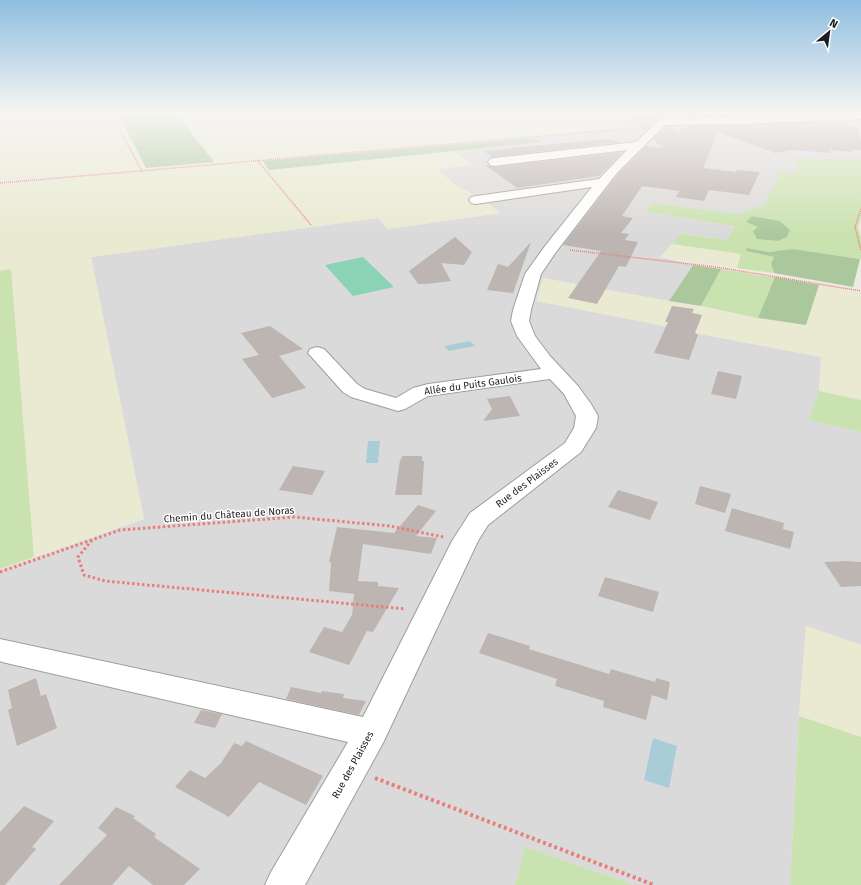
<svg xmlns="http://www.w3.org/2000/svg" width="861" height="885" viewBox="0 0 861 885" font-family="'Fira Sans',sans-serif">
  <rect width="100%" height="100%" fill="#ede9e3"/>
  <path fill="#dbdada" d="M625 112H861V159L796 158 798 174 775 173 780 176 764 205 738 214 652 203 646 212 735 226 728 240 681 234 660 257 693 265 669 301 543 278 689 332 821 357 819 391 810 420 861 432V645L806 626 799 716 790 885H634L525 847 515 885H0V570L144 519 91 257 378 218 388 229 500 213 485 201 454 184 437 169 472 165 454 151 540 142 534 138 625 128 605 117 661 115 664 113 627 114Z"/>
  <g fill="#e9ead1">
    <path d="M97 112H117L146 168 0 180V118Z"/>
    <path d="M175 112H625L627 114 665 113 662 115 605 117 625 128 214 162Z"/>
    <path d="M454 151 472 165 437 169 454 184 485 201 501 213 388 229 378 218 91 257 144 519 34 557 11 269 0 271V184L263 161 269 170Z"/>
    <path d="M672 244 742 254 737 268 660 257Z"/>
    <path d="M543 278 758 318 806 325 819 285 861 293V400L819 391 821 357 536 301Z"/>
    <path d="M806 626 861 645V737L799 716Z"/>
  </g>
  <g fill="#cae2af" fill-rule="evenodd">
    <path d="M0 112H66L0 116Z"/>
    <path d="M796 158 861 159V218L858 228 861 237V259L793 249 769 252 748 248 746 251 774 257 771 264 774 273 737 268 741 254 672 244 681 234 727 240 735 226 646 212 652 203 738 214 764 205 779 176 775 172 798 173ZM752 216 780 221 790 230 787 237 778 241 758 239 759 227 747 222Z"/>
    <path d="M11 269 34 557 0 569V271Z"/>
    <path d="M721 269 775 278 758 318 701 306Z"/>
    <path d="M819 391 861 400V432L809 420Z"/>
    <path d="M799 716 861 737V885H790Z"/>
    <path d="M525 847 634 885H515Z"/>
  </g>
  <g fill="#abc89d">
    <path d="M117 112H175L214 162 146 168Z"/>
    <path d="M534 138 541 142 269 170 263 161Z"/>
    <path d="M752 216 780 221 790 230 787 237 778 241 757 239 753 231 758 227 746 222Z"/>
    <path d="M747 248 769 252 793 249 860 259 853 287 774 273 771 264 774 257 746 251Z"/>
    <path d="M693 265 721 269 701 306 669 301Z"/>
    <path d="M775 277 819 285 806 325 758 318Z"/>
  </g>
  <path fill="#8ad3b4" d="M363 257 394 287 353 296 325 265Z"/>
  <g fill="#a8cdd6">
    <path d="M470 341 475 346 449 351 444 346Z"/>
    <path d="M368 441H380L378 463H366Z"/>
    <path d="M653 738 677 746 669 788 644 780Z"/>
  </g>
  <g fill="#bdb5b1">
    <path d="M691 112 729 116 688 117Z"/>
    <path d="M659 115 660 117 645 131 630 116Z"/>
    <path d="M841 121 858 129 861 140V150L851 149 852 152 830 150 831 153 791 150 775 153 718 132 703 168 736 172 737 170 760 172 749 195 709 190 704 201 676 197 679 191 642 186 622 216 633 218 621 233 629 234 625 240 638 242 626 267 619 266 597 304 568 298 601 251 563 245 617 175 646 146 663 148 653 139 666 126H670L678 134 683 126Z"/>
    <path d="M605 139 621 142 492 157 484 151Z"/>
    <path d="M623 152 599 176 517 188 485 165 494 167Z"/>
    <path d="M455 237 472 252 464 265 441 263 451 281 426 284H418L409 271Z"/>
    <path d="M531 242 513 293 487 290 498 264 508 267Z"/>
    <path d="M672 306 694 309 692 313 702 315 695 333 698 335 689 360 654 353 668 322H665Z"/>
    <path d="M270 326 303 349 279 356 306 388 272 398 242 359 259 355 241 333Z"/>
    <path d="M718 371 742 376 736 399 711 394Z"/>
    <path d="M510 396 520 416 483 421 492 409 487 399Z"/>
    <path d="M402 456H422V461H424L422 495H395L400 460H401Z"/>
    <path d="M293 466 325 471 312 495 279 490Z"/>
    <path d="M700 486 731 494 725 513 695 504Z"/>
    <path d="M618 490 658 502 650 520 608 507Z"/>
    <path d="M418 505 436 511 416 536 437 538 431 554 363 544 358 581 378 582V586L399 588 373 632 367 631 349 665 309 652 324 627 342 632 352 615 354 594 329 591 331 562H329L337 527 394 533Z"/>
    <path d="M732 508 784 523 783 529 794 532 790 549 725 531Z"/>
    <path d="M846 561 861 562V586L841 587 824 562Z"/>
    <path d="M605 577 659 592 653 612 598 596Z"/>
    <path d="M488 633 530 646 529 649 609 674 611 669 655 682 656 678 670 682 667 700 652 695 646 720 603 707 604 701 555 686 557 679 479 653Z"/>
    <path d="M36 678 41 696 46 694 57 728 17 746 8 710 12 708 8 690Z"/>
    <path d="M291 687 321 693 322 691 344 694 343 698 366 701 359 715 286 699Z"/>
    <path d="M201 710 222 714 215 728 194 723Z"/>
    <path d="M246 741 323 776 306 805 259 782 229 817 175 787 190 770 205 778 221 763 234 743 242 746Z"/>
    <path d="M24 806 54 821 32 847 36 849 5 885H0V832Z"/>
    <path d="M116 807 135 816 133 818 156 834 154 837 200 869 184 885H153L129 866 112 885H59L107 835 98 828Z"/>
  </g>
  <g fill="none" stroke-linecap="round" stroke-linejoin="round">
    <g stroke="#9e9e9e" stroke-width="2">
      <path id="minor" d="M668 112H678L672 119 861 113V119L737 124 665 125 616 174 556 252 541 274 531 310 529 321 535 336 550 356 578 386 591 404 598 416 596 428 581 452 488 525 478 541 383 743 305 885H265L271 872 348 742 2 662 0 661V639L363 717 452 541 470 513 565 443 574 428 576 416 564 394 550 379 428 396 405 409 398 411 351 397 343 392 308 353 310 349 317 347 324 349 357 384 365 389 396 398 413 388 428 384 541 369 517 336 511 321 513 310 525 274 545 246 592 187 476 204 471 203 469 200 471 197 476 196 599 179 627 150 494 166 490 165 488 162 490 159 494 158 636 142Z"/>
    </g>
    <g stroke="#ea7e78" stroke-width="1.5" stroke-dasharray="1 1" stroke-linecap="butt">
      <path d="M110 112 142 171"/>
      <path d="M0 117 73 112"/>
      <path d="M258 161 311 225"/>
      <path d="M0 183 635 128"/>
      <path d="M861 209 855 227 861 250"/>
      <path d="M570 250 716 267 861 291"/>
    </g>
    <g stroke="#ea7e78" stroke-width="3" stroke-dasharray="2.5 2.5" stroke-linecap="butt">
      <path d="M92 540 78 557 84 575 105 581 406 609"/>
      <path d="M0 572 120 530 294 517 390 526 443 537"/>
    </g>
    <path stroke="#ea7e78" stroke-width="4" stroke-dasharray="3 3" stroke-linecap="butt" d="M375 778 654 885"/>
    <use href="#minor" fill="#fff" fill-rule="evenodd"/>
  </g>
  <linearGradient id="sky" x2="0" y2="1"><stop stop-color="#8ebee1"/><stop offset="0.48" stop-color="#f7f5f2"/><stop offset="1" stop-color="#f7f5f2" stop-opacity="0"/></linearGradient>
  <rect width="861" height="235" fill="url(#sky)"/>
  <g text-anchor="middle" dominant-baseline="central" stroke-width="3" stroke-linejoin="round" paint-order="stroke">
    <g font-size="10" fill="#1d1d1d" stroke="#fff">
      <text transform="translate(473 385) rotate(-8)">Allée du Puits Gaulois</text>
      <text transform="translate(527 483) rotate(-37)">Rue des Plaisses</text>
      <text transform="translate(229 515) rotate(-4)">Chemin du Château de Noras</text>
      <text transform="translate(353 765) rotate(-61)">Rue des Plaisses</text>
    </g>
  </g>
  <g transform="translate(829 32) rotate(29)" stroke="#ffffff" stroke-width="3" paint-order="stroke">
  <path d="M0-3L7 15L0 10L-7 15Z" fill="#1d1d1d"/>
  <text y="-6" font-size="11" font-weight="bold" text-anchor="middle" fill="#1d1d1d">N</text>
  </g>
</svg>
